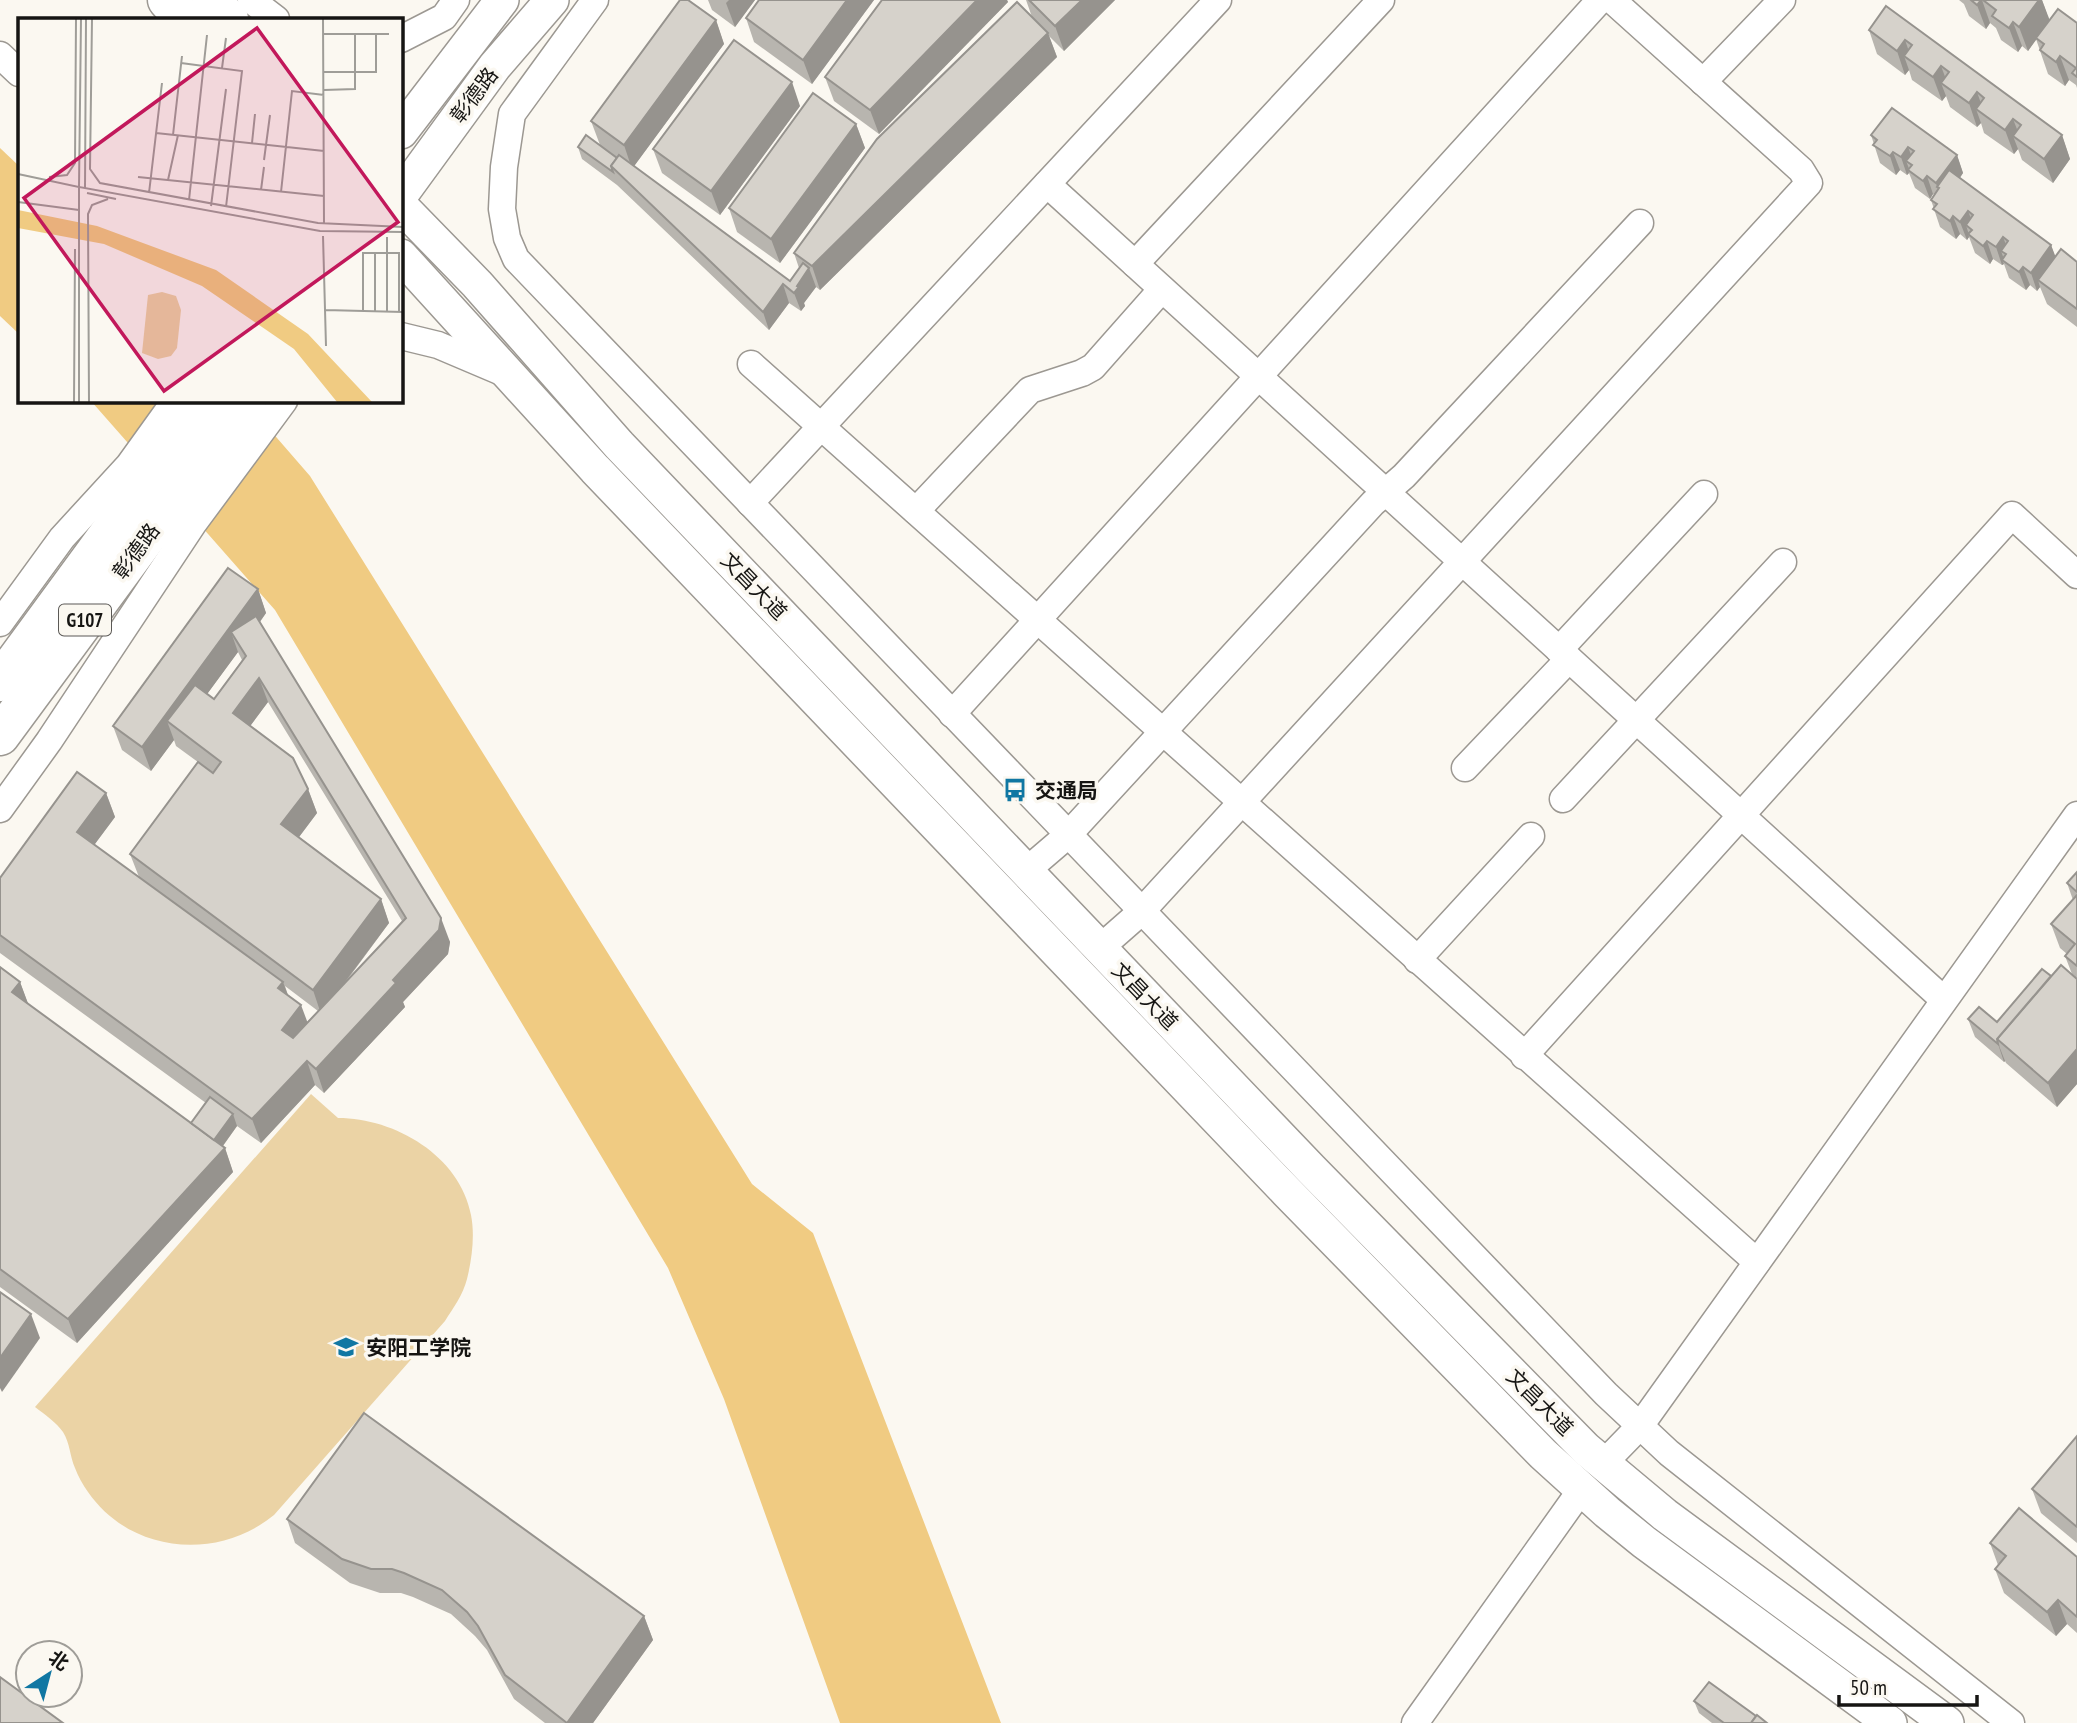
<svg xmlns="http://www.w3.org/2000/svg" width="2077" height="1723" viewBox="0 0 2077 1723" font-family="'PT Sans Narrow','Noto Sans SC',sans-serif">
  <rect width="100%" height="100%" fill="#fbf8f1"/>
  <path fill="#ebd3a5" d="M311 1094 338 1118C395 1118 460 1156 471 1215 475 1235 472 1259 467 1279 463 1295 453 1308 445 1321L274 1515C218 1561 131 1554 88 1492 83 1485 78 1476 75 1468 70 1457 70 1443 63 1432 57 1423 44 1414 35 1407Z"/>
  <g fill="#f0cb82">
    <path d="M0 148 19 166V334L0 316Z"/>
    <path d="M91 401H245L310 476 752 1184 813 1233 1001 1723H840L724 1399 668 1268 275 610Z"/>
  </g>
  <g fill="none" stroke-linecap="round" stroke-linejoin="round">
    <g stroke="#9c9892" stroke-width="29">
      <g id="minor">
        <path d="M251 0 276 19"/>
        <path d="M595 0 512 114 504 167 502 209 507 238 516 259 1606 1394 1669 1453 2011 1723"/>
        <path d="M401 39 444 17 456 0"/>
        <path d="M0 55 19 73"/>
        <path d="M1703 82 1782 0"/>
        <path d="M1047 184 1944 1000"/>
        <path d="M1135 264 1381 0"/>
        <path d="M401 336 438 345 504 373"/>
        <path d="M751 364 1757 1262"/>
        <path d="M750 503 1218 0"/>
        <path d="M916 511 1030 390 1082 373 1093 367 1162 289"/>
        <path d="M0 623 62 538 129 465 175 401"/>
        <path d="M1559 650 1704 494"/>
        <path d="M952 714 1600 0"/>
        <path d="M1465 768 1569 659"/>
        <path d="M1563 799 1783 562"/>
        <path d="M0 809 49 741 193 524 284 401"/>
        <path d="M1026 871 1068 835 1373 503 1404 476 1640 223"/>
        <path d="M1100 948 1141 912 1809 183 1801 170 1612 0"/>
        <path d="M1417 960 1531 836"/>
        <path d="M1524 1056 2012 515 2077 575"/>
        <path d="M1603 1464 1640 1426 2077 815"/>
        <path d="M1415 1723 1581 1490"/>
      </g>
    </g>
    <g stroke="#9c9892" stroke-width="36">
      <g id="major">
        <path d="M401 132 502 0"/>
        <path d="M401 195 495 66 552 0"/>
        <path d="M401 206 477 284 619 445 1311 1169 1586 1449 1665 1515 1947 1723"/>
        <path d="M401 256 595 469 1287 1192 1543 1454 1607 1512 1644 1542 1890 1723"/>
      </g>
    </g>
    <g stroke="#9c9892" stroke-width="41">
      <g id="highway">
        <path d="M167 0 184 19"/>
        <path d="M211 0 229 19"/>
        <path d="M0 682 206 401"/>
        <path d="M0 736 247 401"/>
      </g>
    </g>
    <use href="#minor" stroke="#fff" stroke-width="26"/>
    <use href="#major" stroke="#fff" stroke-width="33"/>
    <use href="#highway" stroke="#fff" stroke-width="38"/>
  </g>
  <g fill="#b8b5af" fill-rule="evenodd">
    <path d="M708 0H755L735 27 712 10Z"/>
    <path d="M759 0H874L812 84 754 42 746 18Z"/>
    <path d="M882 0H1007L1008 2 879 134 834 101 825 77Z"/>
    <path d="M1026 0H1115L1064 51 1049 36 1057 57 820 290 816 287 804 303 805 306 801 311 789 303 769 330 617 185 582 159 578 147 600 145 591 121 716 20 724 44 634 166 790 281 799 268 794 253 1032 17Z"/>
    <path d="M1959 0H2042L2049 20 2077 23V88L2076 85 2069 80 2065 86 2048 74 2036 39 2028 51 2022 46 2018 52 2001 40 1996 28 1990 23 1986 29 1969 16 1964 4Z"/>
    <path d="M1886 6 2062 135 2070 159 2053 183 2022 160 2018 149 2014 154 1984 133 1981 123 1977 127 1950 107 1946 96 1942 101 1912 80 1909 70 1905 75 1877 54 1869 30Z"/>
    <path d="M800 106 720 215 662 173 653 149Z"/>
    <path d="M856 124 865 148 780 263 737 232 729 208Z"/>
    <path d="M1871 135 1957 155 1963 173 1960 178 2051 245 2055 257 2077 262V327L2047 304 2040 287 2037 291 2030 285 2026 290 2009 278 2004 264 2002 265 1993 259 1990 264 1975 253 1969 237 1967 240 1960 234 1956 239 1940 227 1931 200 1935 195 1933 194 1930 199 1915 188 1909 173 1907 175 1900 170 1896 175 1880 163Z"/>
    <path d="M258 589 266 613 260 622 450 942 448 954 403 1002 405 1007 324 1093 315 1085 261 1143 237 1126 223 1146 225 1148 233 1172 77 1343 0 1287V967L20 982 28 1004 191 1123 206 1103 0 953V878L106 793 115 817 94 845 139 877 130 854 213 773 176 746 174 740 151 771 122 750 113 726ZM238 652 242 660 214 699 207 694ZM268 702 402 921 345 983 389 923 381 899 299 837 317 813 308 789 250 726ZM285 986 318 1011 307 1022 288 995Z"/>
    <path d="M2077 872V1084L2057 1107 2006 1063 2005 1061 2004 1062 1975 1037 1968 1019 1997 1022 2051 976 2072 974 2065 956 2067 954 2060 948 2051 924 2073 900 2067 883Z"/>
    <path d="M2077 1436V1543L2041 1513 2032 1489Z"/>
    <path d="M287 1519 644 1616 653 1640 593 1723H545L514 1699 487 1650 475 1636 451 1614 413 1597 401 1593H380L350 1583 295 1543Z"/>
    <path d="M1990 1543 2077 1557V1633L2067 1624 2056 1636 2004 1593 1995 1569 1998 1565Z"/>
    <path d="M1694 1701 1756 1716 1767 1723H1712L1699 1713Z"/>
  </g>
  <g fill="#96938e">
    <path d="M729 0H755L735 27 726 3Z"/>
    <path d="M847 0H874L812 84 803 60Z"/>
    <path d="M977 0H1007L1008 2 879 134 870 110Z"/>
    <path d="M1082 0H1115L1064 51 1055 26Z"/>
    <path d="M1981 0H1982L1990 23 1986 29 1977 5Z"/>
    <path d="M2039 0H2042L2050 21 2028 51 2019 27Z"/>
    <path d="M716 20 724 44 632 169 624 145Z"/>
    <path d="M2013 22 2022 46 2018 52 2009 28Z"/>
    <path d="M1048 33 1057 57 820 290 812 266Z"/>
    <path d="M1905 40 1913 63 1904 56 1909 70 1905 75 1897 51Z"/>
    <path d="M2060 56 2069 80 2065 86 2056 62Z"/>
    <path d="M1941 66 1950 90 1941 83 1946 96 1942 101 1933 77Z"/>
    <path d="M792 82 800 106 720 215 711 191Z"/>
    <path d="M1977 92 1985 115 1976 109 1981 123 1977 127 1969 103Z"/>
    <path d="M2013 119 2022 142 2013 136 2018 149 2014 154 2005 130Z"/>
    <path d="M856 124 865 148 780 263 771 239Z"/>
    <path d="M2062 135 2070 159 2053 183 2044 159Z"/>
    <path d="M1908 147 1915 165H1912L1906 161 1910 171 1908 170 1909 173 1907 175 1901 157Z"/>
    <path d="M1893 152 1900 170 1896 175 1890 156Z"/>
    <path d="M1957 155 1963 173 1944 200 1939 188 1937 187 1936 183Z"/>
    <path d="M1927 176 1933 194 1930 199 1923 181Z"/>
    <path d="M1968 211 1975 229 1972 230 1966 225 1969 235 1968 234 1969 237 1967 240 1960 222Z"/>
    <path d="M1953 216 1960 234 1956 239 1950 221Z"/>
    <path d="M2003 237 2010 255 2006 254 2001 251 2005 262 2002 260 2004 264 2002 265 1996 247Z"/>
    <path d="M1987 241 1993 259 1990 264 1983 246Z"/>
    <path d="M2051 245 2058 263 2038 280 2040 287 2037 291 2031 273Z"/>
    <path d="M2023 267 2030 285 2026 290 2019 272Z"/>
    <path d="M809 268 816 287 804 303 805 306 801 311 794 293 797 286Z"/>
    <path d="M783 284 789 303 769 330 763 312Z"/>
    <path d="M258 589 266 613 241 648 231 632 238 652 180 731 167 721 174 740 151 771 142 747Z"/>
    <path d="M259 678 268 702 242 737 233 713Z"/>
    <path d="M308 789 317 813 290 849 281 824Z"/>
    <path d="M106 793 115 817 86 856 77 832Z"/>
    <path d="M381 899 389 923 321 1014 313 990Z"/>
    <path d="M441 918 450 942 448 954 403 1002 405 1007 324 1093 316 1069 393 980Z"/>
    <path d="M20 982 29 1006 12 992Z"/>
    <path d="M283 982 292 1006 278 988Z"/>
    <path d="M301 1005 310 1029 291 1054 282 1030Z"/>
    <path d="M1998 1043 2005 1061 2004 1062 1998 1044Z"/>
    <path d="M2077 1049V1084L2057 1107 2048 1083Z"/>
    <path d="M307 1061 315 1085 261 1143 252 1119Z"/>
    <path d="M233 1114 237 1126 214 1158 210 1146Z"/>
    <path d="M225 1148 233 1172 77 1343 68 1319Z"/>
    <path d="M31 1314 40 1338 2 1392 0 1388V1358Z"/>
    <path d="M2058 1600 2067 1624 2056 1636 2047 1612Z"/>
    <path d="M644 1616 653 1640 593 1723H567Z"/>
  </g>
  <g fill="#d6d2cb" stroke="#96938e" stroke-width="2">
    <path d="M680 0H688L716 20 624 145 591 121Z"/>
    <path d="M759 0H847L803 60 746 18Z"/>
    <path d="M882 0H977L870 110 825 77Z"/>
    <path d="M1029 0H1082L1055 26Z"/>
    <path d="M1971 0H1981L1977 5Z"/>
    <path d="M1983 0H2039L2019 27 2013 22 2009 28 1992 16 1996 10Z"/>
    <path d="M1017 2 1048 33 812 266 794 253 877 139Z"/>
    <path d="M1886 6 2062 135 2044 159 2013 136 2021 125 2013 119 2005 130 1976 109 1984 98 1977 92 1969 103 1941 83 1949 72 1941 66 1933 77 1904 56 1912 45 1905 40 1897 51 1869 30Z"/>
    <path d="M2058 9 2077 23V77L2072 73 2076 68 2060 56 2056 62 2040 50 2044 44 2036 38Z"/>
    <path d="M734 40 792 82 711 191 653 149Z"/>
    <path d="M813 93 856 124 771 239 729 208Z"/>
    <path d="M1892 108 1957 155 1936 183 1927 176 1923 181 1908 170 1912 165 1906 161 1914 151 1908 147 1901 157 1893 152 1890 156 1873 145 1877 140 1871 135Z"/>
    <path d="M586 135 617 158 611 166 613 172 578 147Z"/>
    <path d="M619 155 790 281 803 263 809 268 797 286 799 287 794 293 783 284 763 312 611 166Z"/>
    <path d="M1949 170 2051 245 2031 273 2023 267 2019 272 2002 260 2006 254 2001 251 2008 241 2003 237 1996 247 1987 241 1983 246 1968 234 1972 230 1966 225 1973 215 1968 211 1960 222 1953 216 1950 221 1933 209 1937 204 1931 200 1939 188 1937 187Z"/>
    <path d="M2061 249 2077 262V309L2038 280Z"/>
    <path d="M228 568 258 589 142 747 113 726Z"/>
    <path d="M256 616 441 918 439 930 393 980 396 983 316 1069 307 1061 252 1119 0 935V878L77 772 106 793 77 832 283 982 278 988 301 1005 282 1030 293 1038 406 918 259 678 233 713 293 758 308 789 281 824 381 899 313 990 130 854 198 762 213 773 221 762 167 721 195 685 214 699 246 656 231 632Z"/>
    <path d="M2077 872V892L2067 883Z"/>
    <path d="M2077 895V966L2065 956 2075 944 2051 924Z"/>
    <path d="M2061 965 2077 979V1049L2048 1083 1997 1039Z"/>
    <path d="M0 967 20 982 12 992 225 1148 68 1319 0 1269Z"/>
    <path d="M2042 969 2051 976 1997 1039 1998 1044 1968 1019 1979 1007 1997 1022Z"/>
    <path d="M210 1097 233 1114 214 1140 191 1123Z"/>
    <path d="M0 1292 31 1314 0 1358Z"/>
    <path d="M364 1413 644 1616 567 1723 505 1675 478 1626 467 1612 442 1590 404 1573 392 1569H371L342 1559 287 1519Z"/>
    <path d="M2077 1436V1527L2032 1489Z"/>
    <path d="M2019 1508 2077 1557V1617L2058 1600 2047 1612 1995 1569 2006 1556 1990 1543Z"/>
    <path d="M0 1677 63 1723H0Z"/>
    <path d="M1709 1682 1756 1716 1751 1723H1724L1694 1701Z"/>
    <path d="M1757 1715 1767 1723H1751Z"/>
  </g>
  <defs>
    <g id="bus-bare" transform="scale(1.89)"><path d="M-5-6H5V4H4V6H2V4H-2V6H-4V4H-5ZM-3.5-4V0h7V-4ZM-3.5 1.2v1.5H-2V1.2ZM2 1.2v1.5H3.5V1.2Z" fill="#1077a3" stroke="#fbf8f1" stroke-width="2.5" paint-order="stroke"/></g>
    <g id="university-bare" transform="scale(1.89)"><path d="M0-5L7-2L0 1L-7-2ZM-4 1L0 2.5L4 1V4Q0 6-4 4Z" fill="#1077a3" stroke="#fbf8f1" stroke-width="2.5" paint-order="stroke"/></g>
  </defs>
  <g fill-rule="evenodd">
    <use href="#bus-bare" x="1015" y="790"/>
    <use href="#university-bare" x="346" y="1347"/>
  </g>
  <g text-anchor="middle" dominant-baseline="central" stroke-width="7" stroke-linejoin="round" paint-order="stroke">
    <rect fill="#fbf8f1" stroke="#5b5956" stroke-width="2" x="59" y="604.5" width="52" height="31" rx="5"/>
    <g font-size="19" font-weight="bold" fill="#161513">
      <text x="85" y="620">G107</text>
    </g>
    <g font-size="21" fill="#161513" stroke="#fbf8f1">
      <text transform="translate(474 95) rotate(-53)">彰德路</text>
      <text transform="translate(136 551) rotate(-54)">彰德路</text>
      <text transform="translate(754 586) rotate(46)">文昌大道</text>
      <text transform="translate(1145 996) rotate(46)">文昌大道</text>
      <text transform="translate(1540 1402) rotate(45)">文昌大道</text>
    </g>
    <g font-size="21" font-weight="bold" fill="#161513" stroke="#fbf8f1" text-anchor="start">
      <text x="1035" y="790">交通局</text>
      <text x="366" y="1347">安阳工学院</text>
    </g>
  </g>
  <g transform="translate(18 18)">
    <rect width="385" height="385" fill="#fbf8f1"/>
    <path d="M144 274 158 278 163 292 159 330 153 338 140 341 124 335 130 277Z" fill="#ebd3a5"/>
    <path d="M0 192 79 208 198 252 290 316 354 384H319L276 331 184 268 86 226 0 210Z" fill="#f0cb82"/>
    <path fill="none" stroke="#9f9d98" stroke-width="2" d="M63 1 61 169 302 213 385 214M74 1 72 151 82 165 300 205 385 209M305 1 306 206M305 16H371M163 45 224 53 208 189M204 50 208 20M306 54H358V16M306 72 337 71V16M138 115 306 133M155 117 164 38M234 125 237 96M246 142 252 97M0 156 61 169V384M31 159 49 157 57 145 58 1M120 159 306 178M150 162 160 117M67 170 68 1M243 172 246 149M263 174 274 73 306 77M69 175 98 181M131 175 144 65M171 182 189 17M0 184 61 192M193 188 208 71M305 218 308 328M307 292 385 294M345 294V235H381V294M357 294V235M369 294V219M56 384 57 231M71 384 70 196 74 187 90 181"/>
    <path fill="#c2185b" fill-opacity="0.15" stroke="#c2185b" stroke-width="3.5" d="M239 10 380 204 146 373 6 180Z"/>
    <rect width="385" height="385" fill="none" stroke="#161513" stroke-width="3.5"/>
  </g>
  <g transform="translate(49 1674) rotate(36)"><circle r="33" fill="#fbf8f1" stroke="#9f9d98" stroke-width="2"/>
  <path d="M0-5L12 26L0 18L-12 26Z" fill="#1077a3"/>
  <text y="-10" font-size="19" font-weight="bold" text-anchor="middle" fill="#161513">北</text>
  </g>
  <path d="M1839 1695v10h138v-10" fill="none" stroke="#161513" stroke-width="3.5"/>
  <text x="1850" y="1695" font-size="21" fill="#161513" stroke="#fbf8f1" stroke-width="5" paint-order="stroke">50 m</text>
</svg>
